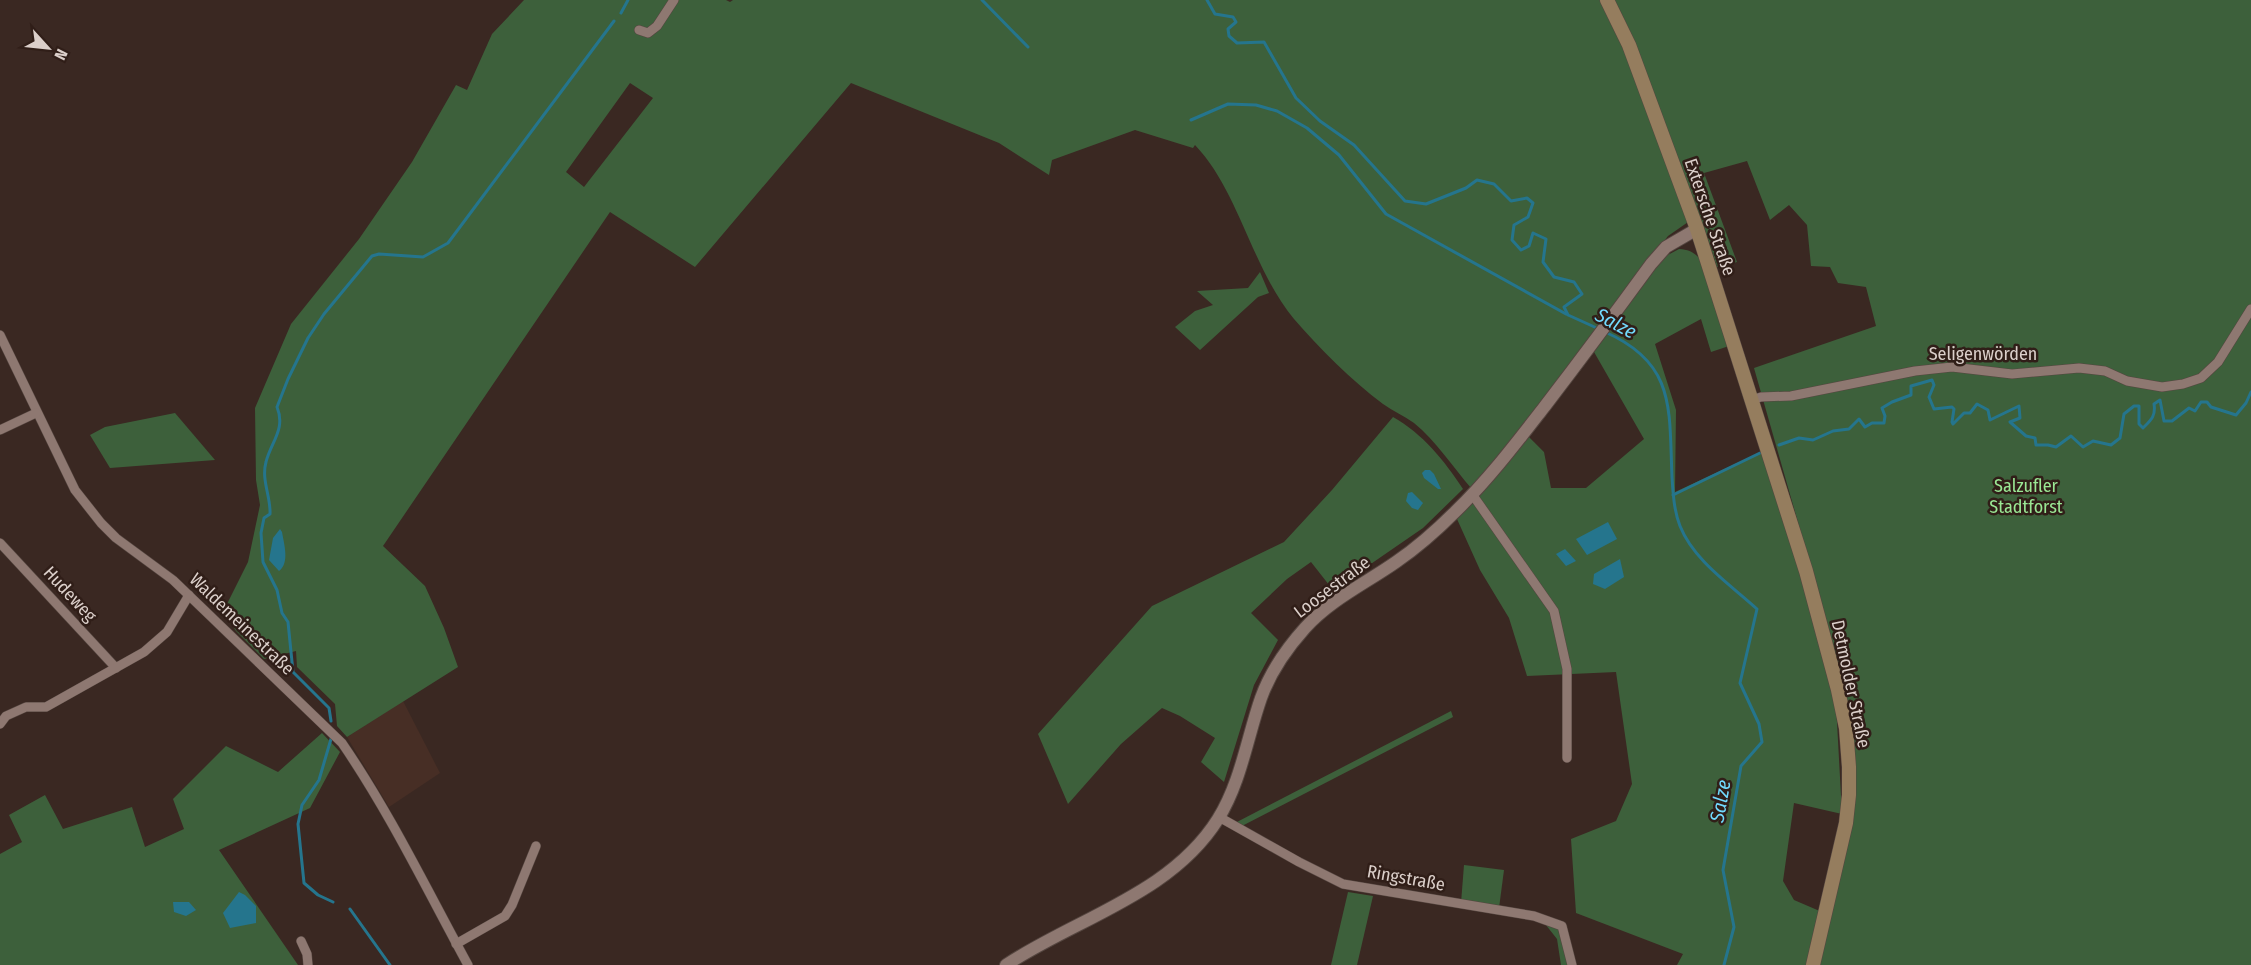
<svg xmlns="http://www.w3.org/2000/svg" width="2251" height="965" viewBox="0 0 2251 965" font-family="'Fira Sans Condensed',sans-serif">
  <rect width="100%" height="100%" fill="#3a2822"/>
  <path fill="#472e25" d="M403 701 440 773 389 807 347 737Z"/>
  <g fill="#3d603b" fill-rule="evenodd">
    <path d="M524 0H726L730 2 733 0H1603L1626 45 1691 220 1668 236 1515 437 1471 488C1453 467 1436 441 1414 423 1404 416 1393 411 1383 404 1351 380 1320 349 1294 319 1252 269 1239 191 1195 145L1193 148 1135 130 1052 160 1049 175 999 143 851 83 695 267 610 212 383 546 425 586 444 628 458 667 347 737 337 726 335 704 297 667 296 651 264 659 236 631 223 612 248 562 260 505 256 480 255 408 291 324 359 239 412 162 456 85 467 90 492 34ZM630 83 653 98 584 187 566 172Z"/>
    <path d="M1611 0H2251V965H1819L1853 765 1809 561 1754 368 1876 326 1866 287 1838 283 1830 267 1811 266 1807 225 1789 205 1770 220 1747 161 1704 173 1737 262 1717 267 1703 224 1698 221Z"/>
    <path d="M1679 249C1692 250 1697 254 1704 265L1729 346 1711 352 1701 319 1655 344 1676 410 1675 492 1763 451 1818 635 1836 704 1842 814 1794 803 1783 881 1794 900 1822 912 1807 965H1677L1683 954 1576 913 1571 839 1616 821 1632 784 1616 672 1527 676 1509 618 1480 570 1457 519 1529 437 1544 452 1551 488H1586L1644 439 1594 352 1664 257Z"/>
    <path d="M1260 272 1269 293 1258 297 1200 350 1175 327 1195 311 1213 305 1197 291 1248 288Z"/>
    <path d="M175 413 215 460 110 468 90 435 105 427Z"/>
    <path d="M1393 417C1423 434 1444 460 1463 489L1423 528 1333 590 1311 562 1287 579 1251 613 1278 640 1254 685 1224 782 1201 762 1215 738 1180 716 1162 708 1121 744 1068 804 1038 734 1152 606 1284 542 1332 490Z"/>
    <path d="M1451 711 1453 717 1240 827 1235 823Z"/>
    <path d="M322 733 340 752 310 808 219 850 298 965H0V854L22 842 9 815 45 795 63 829 132 807 145 847 184 829 173 799 226 746 278 772Z"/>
    <path d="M1464 865 1504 870 1499 908 1461 903Z"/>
    <path d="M1348 892 1373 896 1357 965H1331Z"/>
    <path d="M1542 920 1558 929 1569 965H1561L1557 939Z"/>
  </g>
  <g fill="#25758d">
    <path d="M1425 470H1430L1434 474 1441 489H1438L1424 478 1422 473Z"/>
    <path d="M1412 492 1423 503 1418 510 1412 508 1406 501 1408 493Z"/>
    <path d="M1608 522 1617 539 1587 555 1576 539Z"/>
    <path d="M280 529 282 532C284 544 290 563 279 571L269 560 273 538Z"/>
    <path d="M1565 549 1576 561 1566 566 1556 554Z"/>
    <path d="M1620 559 1624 577 1605 589 1593 584 1594 574Z"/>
    <path d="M239 892 245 895 256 906V923L230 928 223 913Z"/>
    <path d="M173 902H189L196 910 186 916 174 912Z"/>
  </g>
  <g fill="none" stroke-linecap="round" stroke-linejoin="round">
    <g stroke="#25758d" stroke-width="3">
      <path d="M982 0 1028 47"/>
      <path d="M1207 0 1215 14 1233 17 1236 22 1228 29 1229 36 1237 43 1264 42 1296 98 1320 121 1354 145 1405 201 1426 204 1466 188 1477 180 1494 184 1511 201 1527 198 1533 203 1528 217 1514 225 1512 240 1521 250 1529 246 1533 233 1546 239 1543 262 1554 277 1574 282 1582 294 1564 307 1568 315 1599 329"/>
      <path d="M621 13 628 0"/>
      <path d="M1191 120 1228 104 1256 105 1277 111 1307 128 1339 155 1386 214 1566 314"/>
      <path d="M1605 332C1676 363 1669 409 1672 477 1673 493 1674 511 1680 526 1694 561 1731 585 1757 609L1740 683 1759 724 1762 742 1741 766 1723 870 1734 927 1724 965"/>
      <path d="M1779 445 1799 438 1813 440 1833 431 1849 429 1859 419 1865 427 1872 423H1884L1885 416 1882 408 1892 402 1911 395V386L1932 380 1934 385 1929 397 1934 409 1952 407 1954 409 1952 422 1953 424 1964 413H1970L1977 404 1988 410 1990 420 2019 406 2020 418 2010 422 2026 436 2035 438 2036 445H2048L2056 447 2071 436 2083 447 2093 441 2111 445 2120 438 2124 414 2134 406H2139V424L2143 428C2151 420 2156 416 2154 404L2160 400 2164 421H2172L2189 408 2195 411 2201 402H2207L2211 407 2236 415 2246 403 2251 392"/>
      <path d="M1673 495 1760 453"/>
      <path d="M331 721 329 708 293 672 288 622 282 613 277 590 263 562 261 533 264 518 270 514C271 497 261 480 266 462 271 442 286 429 277 407L288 379 308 338 324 314 372 256 379 254 423 257 448 243 614 21"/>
      <path d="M331 739 319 780 302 805 298 824 304 883 318 895 333 902"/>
      <path d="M350 909 390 965"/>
    </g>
    <g stroke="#554640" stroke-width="10">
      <g id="minor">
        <path d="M639 30 648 33 657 26 674 0"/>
        <path d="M0 335 75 490 101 523 116 538 173 580 342 743C390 813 427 890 468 965"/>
        <path d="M1751 400 1761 397 1791 396 1915 371 1952 367 2012 374 2079 368 2105 371 2127 381 2162 387 2183 384 2201 378 2218 362 2251 309"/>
        <path d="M0 430 36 413"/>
        <path d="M1472 494 1554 611 1567 669V758"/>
        <path d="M0 543 116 668"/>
        <path d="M0 724 6 716 26 707H46L144 652 167 632 189 595"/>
        <path d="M1219 817 1299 862 1343 884 1534 916 1562 926 1572 965"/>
        <path d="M301 941 307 954 308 965"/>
        <path d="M456 944 505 916 512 905 536 846"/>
      </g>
    </g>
    <g stroke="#554640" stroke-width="14">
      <path id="tertiary" d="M1006 965C1077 918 1171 894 1218 819 1241 782 1247 738 1261 698 1270 673 1287 648 1305 628 1330 600 1366 583 1396 562 1418 547 1438 529 1456 511 1489 479 1517 442 1545 406 1581 359 1616 312 1651 264L1666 247 1697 229"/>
    </g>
    <g stroke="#554640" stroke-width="15">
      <path id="secondary" d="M1607 0 1629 45 1697 229 1806 571 1838 690 1846 728 1849 767V795L1846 823 1813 965"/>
    </g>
    <use href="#minor" stroke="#8e7871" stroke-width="9"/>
    <use href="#tertiary" stroke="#8e7871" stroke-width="12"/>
    <use href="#secondary" stroke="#957d5e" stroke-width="14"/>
  </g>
  <g text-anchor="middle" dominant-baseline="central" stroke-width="5" stroke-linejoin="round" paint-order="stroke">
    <g font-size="18" fill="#dbcfca" stroke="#301e18">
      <text transform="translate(1710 217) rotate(71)">Extersche Straße</text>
      <text x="1983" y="354">Seligenwörden</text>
      <text transform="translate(1332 587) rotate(-37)">Loosestraße</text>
      <text transform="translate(70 594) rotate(47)">Hudeweg</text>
      <text transform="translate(242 624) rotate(44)">Waldemeinestraße</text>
      <text transform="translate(1851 684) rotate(78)">Detmolder Straße</text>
      <text transform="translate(1406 878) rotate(10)">Ringstraße</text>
    </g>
    <g font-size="18" fill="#9ae794" stroke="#301e18">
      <text x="2026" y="486">Salzufler<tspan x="2026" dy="21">Stadtforst</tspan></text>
    </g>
    <g font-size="20" font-style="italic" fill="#72dafd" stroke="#301e18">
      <text transform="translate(1616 323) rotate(28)">Salze</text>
      <text transform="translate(1720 801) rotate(-80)">Salze</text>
    </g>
  </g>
  <g transform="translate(48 48) rotate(117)" stroke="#301e18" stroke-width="4.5" paint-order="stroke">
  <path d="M0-4.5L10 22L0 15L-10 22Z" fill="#dbcfca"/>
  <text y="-9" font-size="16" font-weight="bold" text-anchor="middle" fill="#dbcfca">N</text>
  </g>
</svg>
